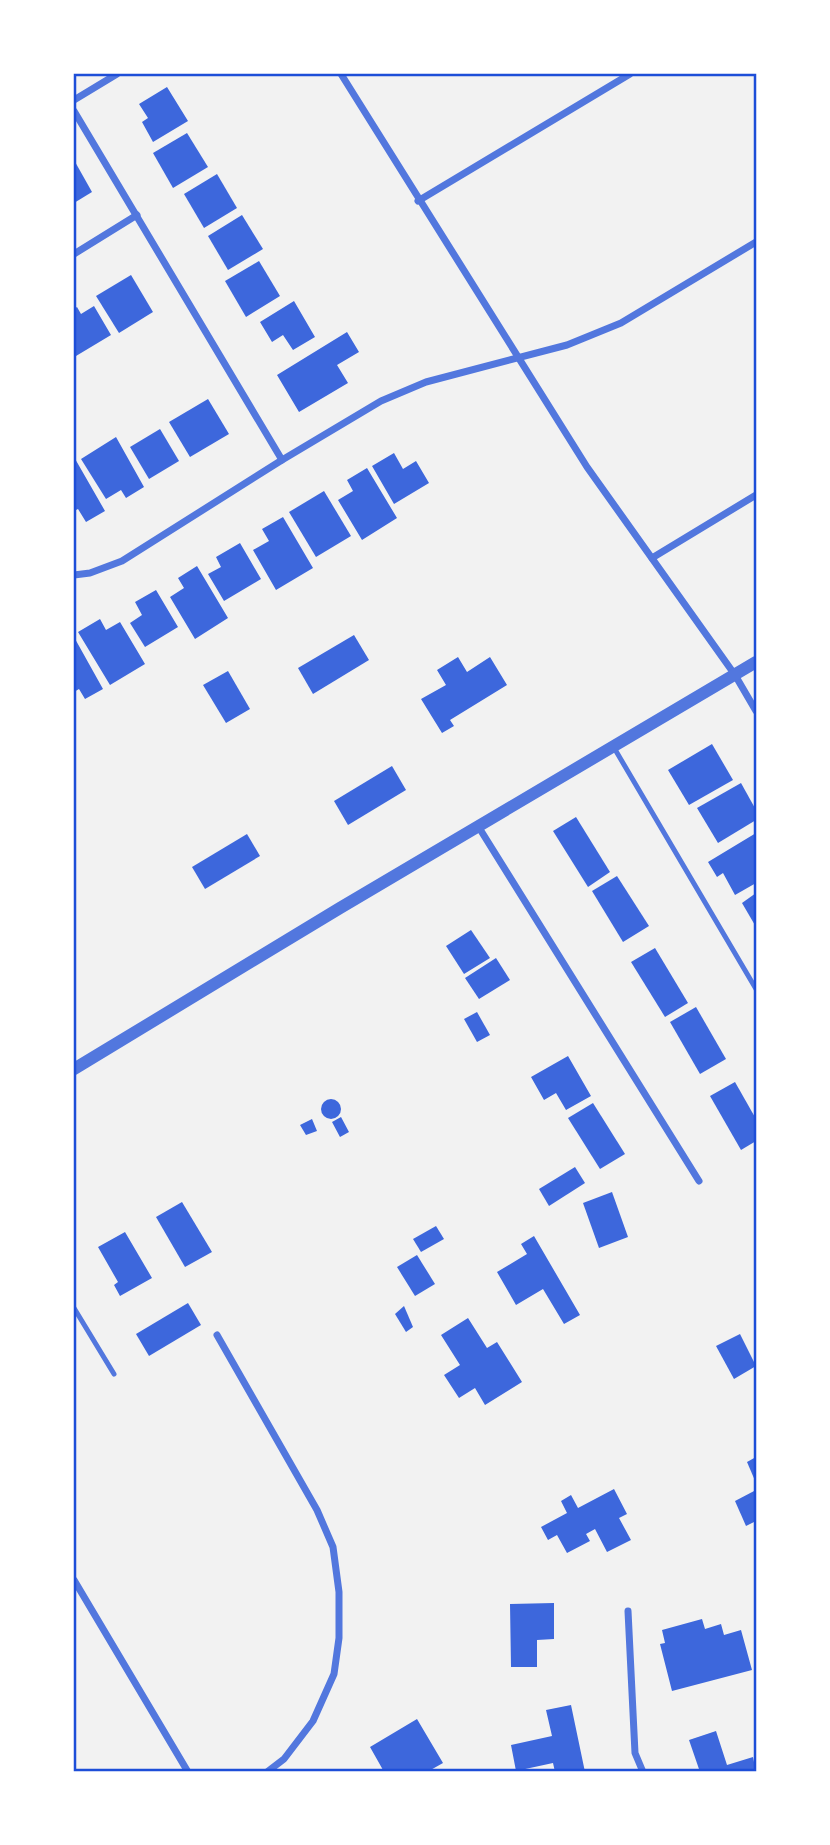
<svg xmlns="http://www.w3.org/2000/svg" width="830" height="1845" viewBox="0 0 830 1845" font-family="'IBM Plex Serif',serif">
  <rect width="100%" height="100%" fill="#f2f2f2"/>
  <g fill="#3d67dc">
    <path d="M167 87 188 121 153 142 142 122 148 118 139 104Z"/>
    <path d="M187 133 208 167 173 188 153 153Z"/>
    <path d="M74 160 92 192 74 203Z"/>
    <path d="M217 174 237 208 204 228 184 194Z"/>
    <path d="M242 215 263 249 228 270 208 236Z"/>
    <path d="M259 261 280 296 246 317 225 281Z"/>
    <path d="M131 275 153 312 119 333 96 296Z"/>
    <path d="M294 301 315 337 293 350 283 335 272 342 260 322Z"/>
    <path d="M94 306 111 335 76 356 74 352V309L77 307 81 314Z"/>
    <path d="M347 332 359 352 337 365 348 383 299 412 277 375Z"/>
    <path d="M208 399 229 434 190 457 169 422Z"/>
    <path d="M160 429 179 461 149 479 130 447Z"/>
    <path d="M116 437 144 487 126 498 121 490 106 499 81 459Z"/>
    <path d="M394 453 403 469 416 461 429 483 394 504 372 466Z"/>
    <path d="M74 457 105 511 86 522 78 509 74 511Z"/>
    <path d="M367 468 397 518 362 540 338 500 353 491 347 480Z"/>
    <path d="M324 491 351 536 316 557 289 512Z"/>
    <path d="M283 517 313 568 276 590 253 550 269 541 262 529Z"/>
    <path d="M240 543 261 579 224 601 208 574 221 567 216 557Z"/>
    <path d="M197 566 228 618 195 639 170 597 184 588 178 578Z"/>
    <path d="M156 590 178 627 145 647 130 623 142 615 135 602Z"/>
    <path d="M100 619 106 630 120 622 145 664 110 685 78 632Z"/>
    <path d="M354 635 369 660 313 694 298 668Z"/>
    <path d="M74 637 103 689 85 699 79 689 74 692Z"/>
    <path d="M458 657 467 672 490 657 507 685 450 720 454 726 442 733 421 699 446 685 437 670Z"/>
    <path d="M228 671 250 709 226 723 203 685Z"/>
    <path d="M712 744 733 780 689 805 668 770Z"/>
    <path d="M392 766 406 790 348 825 334 801Z"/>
    <path d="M741 783 756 810V820L718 843 697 808Z"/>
    <path d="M576 817 610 872 588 887 553 831Z"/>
    <path d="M756 833V883L735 895 723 873 717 877 708 862Z"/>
    <path d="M247 834 260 856 205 889 192 867Z"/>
    <path d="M617 876 649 926 623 942 592 891Z"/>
    <path d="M756 893V927L742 903Z"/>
    <path d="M471 930 490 958 464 974 446 946Z"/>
    <path d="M655 948 688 1003 665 1017 631 962Z"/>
    <path d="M496 958 510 980 479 999 465 978Z"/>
    <path d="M696 1007 726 1059 700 1074 670 1022Z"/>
    <path d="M477 1012 490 1035 477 1042 464 1019Z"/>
    <path d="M568 1056 591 1096 566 1110 556 1093 544 1100 531 1077Z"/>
    <path d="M735 1082 756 1119V1141L741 1150 710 1096Z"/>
    <circle cx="331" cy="1109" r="10"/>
    <path d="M593 1103 625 1154 600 1169 568 1118Z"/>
    <path d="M341 1117 349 1132 340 1137 332 1122Z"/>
    <path d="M312 1119 317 1131 306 1135 300 1125Z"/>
    <path d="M575 1167 585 1183 549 1206 539 1189Z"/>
    <path d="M612 1192 628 1237 599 1248 583 1203Z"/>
    <path d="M182 1202 212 1252 185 1267 156 1217Z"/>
    <path d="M436 1226 444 1239 421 1252 413 1239Z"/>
    <path d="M125 1232 152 1278 120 1296 114 1285 118 1282 98 1247Z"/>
    <path d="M534 1236 580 1315 564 1324 543 1289 516 1305 497 1272 527 1254 521 1244Z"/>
    <path d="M417 1255 435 1284 415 1296 397 1267Z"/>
    <path d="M188 1303 201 1325 149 1356 136 1334Z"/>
    <path d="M404 1306 413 1327 406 1332 395 1314Z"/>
    <path d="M468 1318 487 1348 497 1342 522 1382 485 1405 475 1388 459 1398 444 1375 460 1365 441 1335Z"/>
    <path d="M740 1334 756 1366 734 1379 716 1346Z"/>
    <path d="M756 1457V1483L747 1462Z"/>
    <path d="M614 1489 627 1514 619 1518 631 1540 607 1552 595 1529 586 1534 590 1541 567 1553 557 1535 548 1540 541 1527 567 1513 561 1501 571 1495 578 1508Z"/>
    <path d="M756 1490V1521L746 1526 735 1501Z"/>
    <path d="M554 1603V1639L537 1640V1667H511L510 1604Z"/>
    <path d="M702 1619 705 1629 721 1624 724 1635 741 1630 752 1670 672 1691 660 1644 665 1643 662 1630Z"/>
    <path d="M571 1705 585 1772H555L553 1763 516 1771 511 1745 552 1736 546 1710Z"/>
    <path d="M417 1719 443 1763 427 1772H380L383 1770 370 1747Z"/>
    <path d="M716 1731 727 1765 753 1757 756 1772H700L689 1740Z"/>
  </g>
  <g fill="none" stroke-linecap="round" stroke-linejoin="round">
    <g stroke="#5277de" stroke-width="5">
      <path d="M613 746 756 989"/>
      <path d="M74 1308 114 1374"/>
    </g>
    <g stroke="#5277de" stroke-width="7">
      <path d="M341 74 587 467 735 675 756 711"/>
      <path d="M74 100 117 74"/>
      <path d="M74 111 282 460"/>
      <path d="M418 201 630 74"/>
      <path d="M74 254 137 215"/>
      <path d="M652 558 756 495"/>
      <path d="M74 575 90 573 122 561 282 460 381 401 426 382 567 345 621 323 756 242"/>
      <path d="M478 826 699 1181"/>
      <path d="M217 1335 317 1510 333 1547 339 1592V1638L334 1674 313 1721 284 1759 267 1772"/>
      <path d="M74 1580 188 1772"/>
      <path d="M628 1611 635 1753 643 1772"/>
    </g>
    <path stroke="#5277de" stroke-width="12" d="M74 1069 340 908 756 662"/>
  </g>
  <rect width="830" height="1845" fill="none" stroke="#ffffff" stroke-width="150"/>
  <rect x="75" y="75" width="680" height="1695" fill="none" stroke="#1d4ed8" stroke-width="2.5"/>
</svg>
